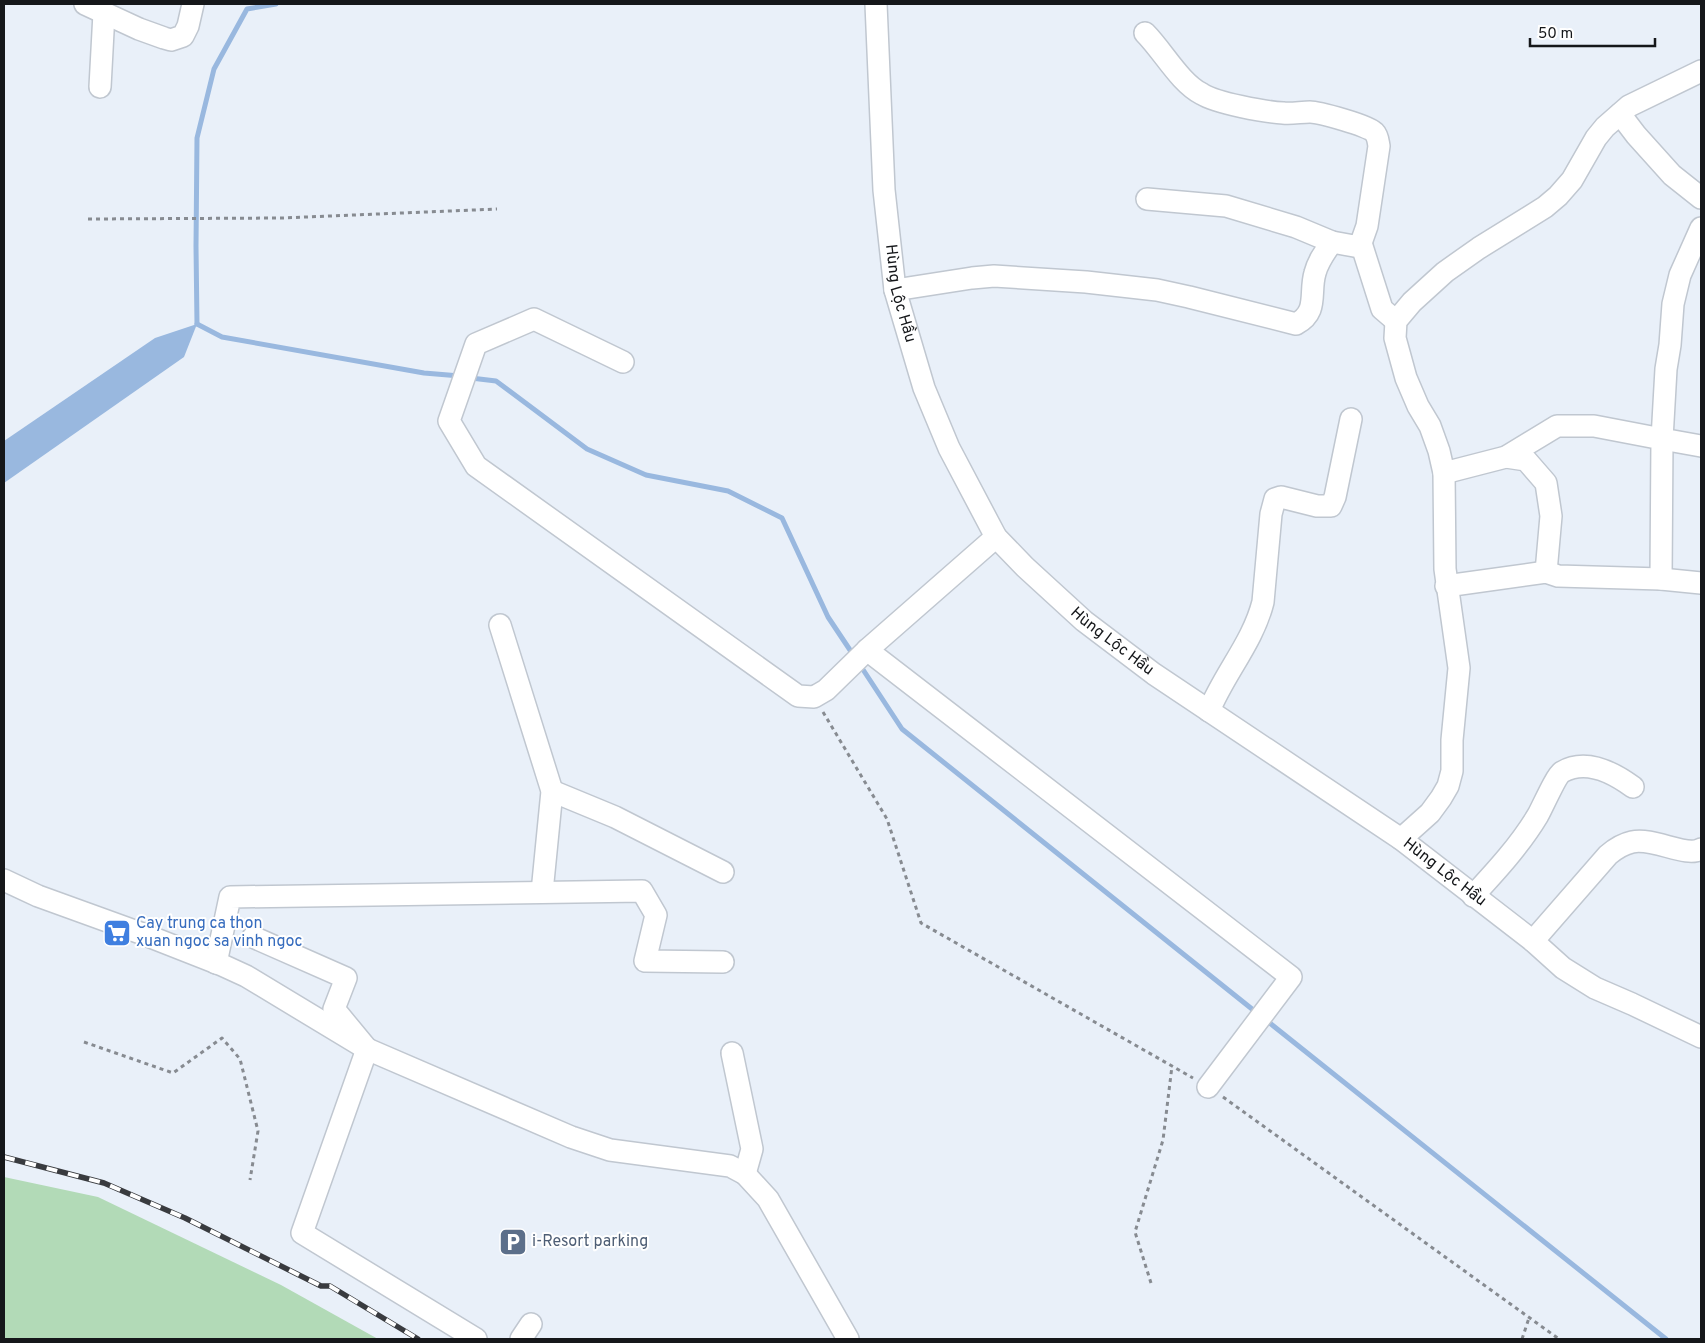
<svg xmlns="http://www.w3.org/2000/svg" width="1705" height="1343" viewBox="0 0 1705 1343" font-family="Overpass,sans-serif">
  <rect width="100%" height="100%" fill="#e9f0f9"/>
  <path fill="#b2dab7" d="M4 1177 98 1197 281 1285 378 1339H4Z"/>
  <path fill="#99b8df" d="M197 324 184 357 4 483V441L155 338Z"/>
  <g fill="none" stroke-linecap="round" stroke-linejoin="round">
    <g stroke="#99b8df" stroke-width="5">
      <path d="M197 324 222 337 424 373 460 376"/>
      <path d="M197 324 196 246 197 138 214 69 247 9 276 4"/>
      <path d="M471 378 496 381 587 449 646 475 728 491 782 518 828 617 854 656"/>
      <path d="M860 665 902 729 1257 1013"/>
      <path d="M1266 1020 1666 1339"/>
    </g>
    <g stroke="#c0c7d0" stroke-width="24">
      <g id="minor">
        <path d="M85 4 139 29 164 38 171 40 183 36 188 26 193 4"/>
        <path id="s1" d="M876 4 884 190 895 290 924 388 949 448 996 537 1025 567 1084 621 1154 674 1401 839 1533 941 1563 968 1595 988 1632 1004 1701 1037"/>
        <path d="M1145 33C1163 51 1180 83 1202 94 1216 103 1265 112 1283 113 1292 114 1301 112 1310 112 1318 112 1370 126 1374 132 1378 136 1378 141 1379 146L1367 226 1361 243 1354 246 1332 242 1296 227 1226 206 1147 199"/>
        <path d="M100 87 104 13"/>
        <path d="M1620 114 1636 135 1672 175 1701 198"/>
        <path d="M1701 228 1680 275 1673 304 1670 345 1666 369 1662 439 1701 446"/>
        <path d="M1361 243 1382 309 1396 321"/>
        <path d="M895 290 972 278 994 276 1086 282 1157 290 1189 297 1296 324C1319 312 1309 293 1315 273 1318 261 1325 252 1332 242"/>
        <path d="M623 362 534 319 476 344 449 421 476 466 798 696 814 697 826 690 867 650 996 537"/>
        <path d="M1506 457 1526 460 1546 483 1551 516 1546 572"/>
        <path d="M1444 473 1506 457 1557 426H1594L1662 439 1661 579"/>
        <path d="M1446 586 1546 572 1558 576 1661 579 1701 583"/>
        <path d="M500 625 552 791 542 892"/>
        <path d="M867 650 1291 977 1208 1087"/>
        <path d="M1209 711C1224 674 1253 642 1263 602L1271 514 1275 499 1281 497 1317 506H1331L1335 497 1351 419"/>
        <path d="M552 791 615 817 723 872"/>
        <path d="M1401 839 1430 813 1441 798 1448 786 1452 771V740L1459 668 1445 569 1444 473 1439 451 1430 426 1418 406 1406 378 1395 338 1396 321 1412 302 1445 272 1479 248 1545 207 1558 196 1572 180 1596 138 1605 127 1629 106 1701 71"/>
        <path d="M4 880 38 896 143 934 222 965 246 976 367 1049 571 1137 610 1150 730 1166 745 1174 768 1199 848 1339"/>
        <path d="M1473 896C1497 870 1520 845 1538 815 1543 806 1556 776 1562 772 1586 758 1614 773 1633 787"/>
        <path d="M253 937 346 978 334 1009 367 1049 302 1233 476 1339"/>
        <path d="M1533 941 1608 855C1615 849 1623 844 1632 842 1654 837 1686 858 1701 849"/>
        <path d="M216 963 230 897 642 891 656 915 645 961 723 962"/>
        <path d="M732 1053 752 1149 745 1174"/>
        <path d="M521 1339 531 1324"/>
      </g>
    </g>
    <g stroke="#878b91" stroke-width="3" stroke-dasharray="4 4" stroke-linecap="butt">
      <path d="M88 219 282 218 497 209"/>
      <path d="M823 712 887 819 921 923 1193 1078"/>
      <path d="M84 1042 173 1073 222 1038 240 1059 258 1131 250 1180"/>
      <path d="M1223 1097 1559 1339"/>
      <path d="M1151 1283 1135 1232 1163 1140 1172 1066"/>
      <path d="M1522 1339 1529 1318"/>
    </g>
    <use href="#minor" stroke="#fff" stroke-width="21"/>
    <g stroke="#393b3f" stroke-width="5.5">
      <path id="rail" d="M4 1157 104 1183 185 1218 321 1286H330L418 1339"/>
    </g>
    <use href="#rail" stroke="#fff" stroke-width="4" stroke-dasharray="11" stroke-linecap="butt"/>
  </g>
  <defs>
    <g id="supermarket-square" transform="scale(1.4375)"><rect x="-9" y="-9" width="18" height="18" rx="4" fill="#3f7fe0" stroke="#fff"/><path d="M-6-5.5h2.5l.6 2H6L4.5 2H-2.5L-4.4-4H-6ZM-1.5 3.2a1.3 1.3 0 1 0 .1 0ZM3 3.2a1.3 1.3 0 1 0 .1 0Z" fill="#fff"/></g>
    <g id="parking-square" transform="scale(1.4375)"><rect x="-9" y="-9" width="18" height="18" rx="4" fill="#5c6f8a" stroke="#fff"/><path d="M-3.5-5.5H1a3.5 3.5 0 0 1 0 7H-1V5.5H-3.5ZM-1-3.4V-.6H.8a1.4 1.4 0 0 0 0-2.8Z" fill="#fff"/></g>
  </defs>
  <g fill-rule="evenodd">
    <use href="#supermarket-square" x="117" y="933"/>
    <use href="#parking-square" x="513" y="1242"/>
  </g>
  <g text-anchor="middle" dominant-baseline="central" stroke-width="4" stroke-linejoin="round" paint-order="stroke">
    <g font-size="16" fill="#15171a" stroke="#fff">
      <text stroke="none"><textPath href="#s1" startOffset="291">Hùng Lộc Hầu</textPath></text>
      <text stroke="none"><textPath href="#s1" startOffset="711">Hùng Lộc Hầu</textPath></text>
      <text stroke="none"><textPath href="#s1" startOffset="1116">Hùng Lộc Hầu</textPath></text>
    </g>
    <g font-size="16" fill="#366cbe" stroke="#fff" text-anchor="start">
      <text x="136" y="924">Cay trung ca thon<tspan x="136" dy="18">xuan ngoc sa vinh ngoc</tspan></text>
    </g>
    <g font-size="16" fill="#4e5e75" stroke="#fff" text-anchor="start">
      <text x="532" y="1242">i-Resort parking</text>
    </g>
  </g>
  <rect width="1705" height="1343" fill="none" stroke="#15171a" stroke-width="10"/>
  <path d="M1530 38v8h125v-8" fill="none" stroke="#15171a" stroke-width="2.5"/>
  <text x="1538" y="38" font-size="15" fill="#15171a" stroke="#ffffff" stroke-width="4" paint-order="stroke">50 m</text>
</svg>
